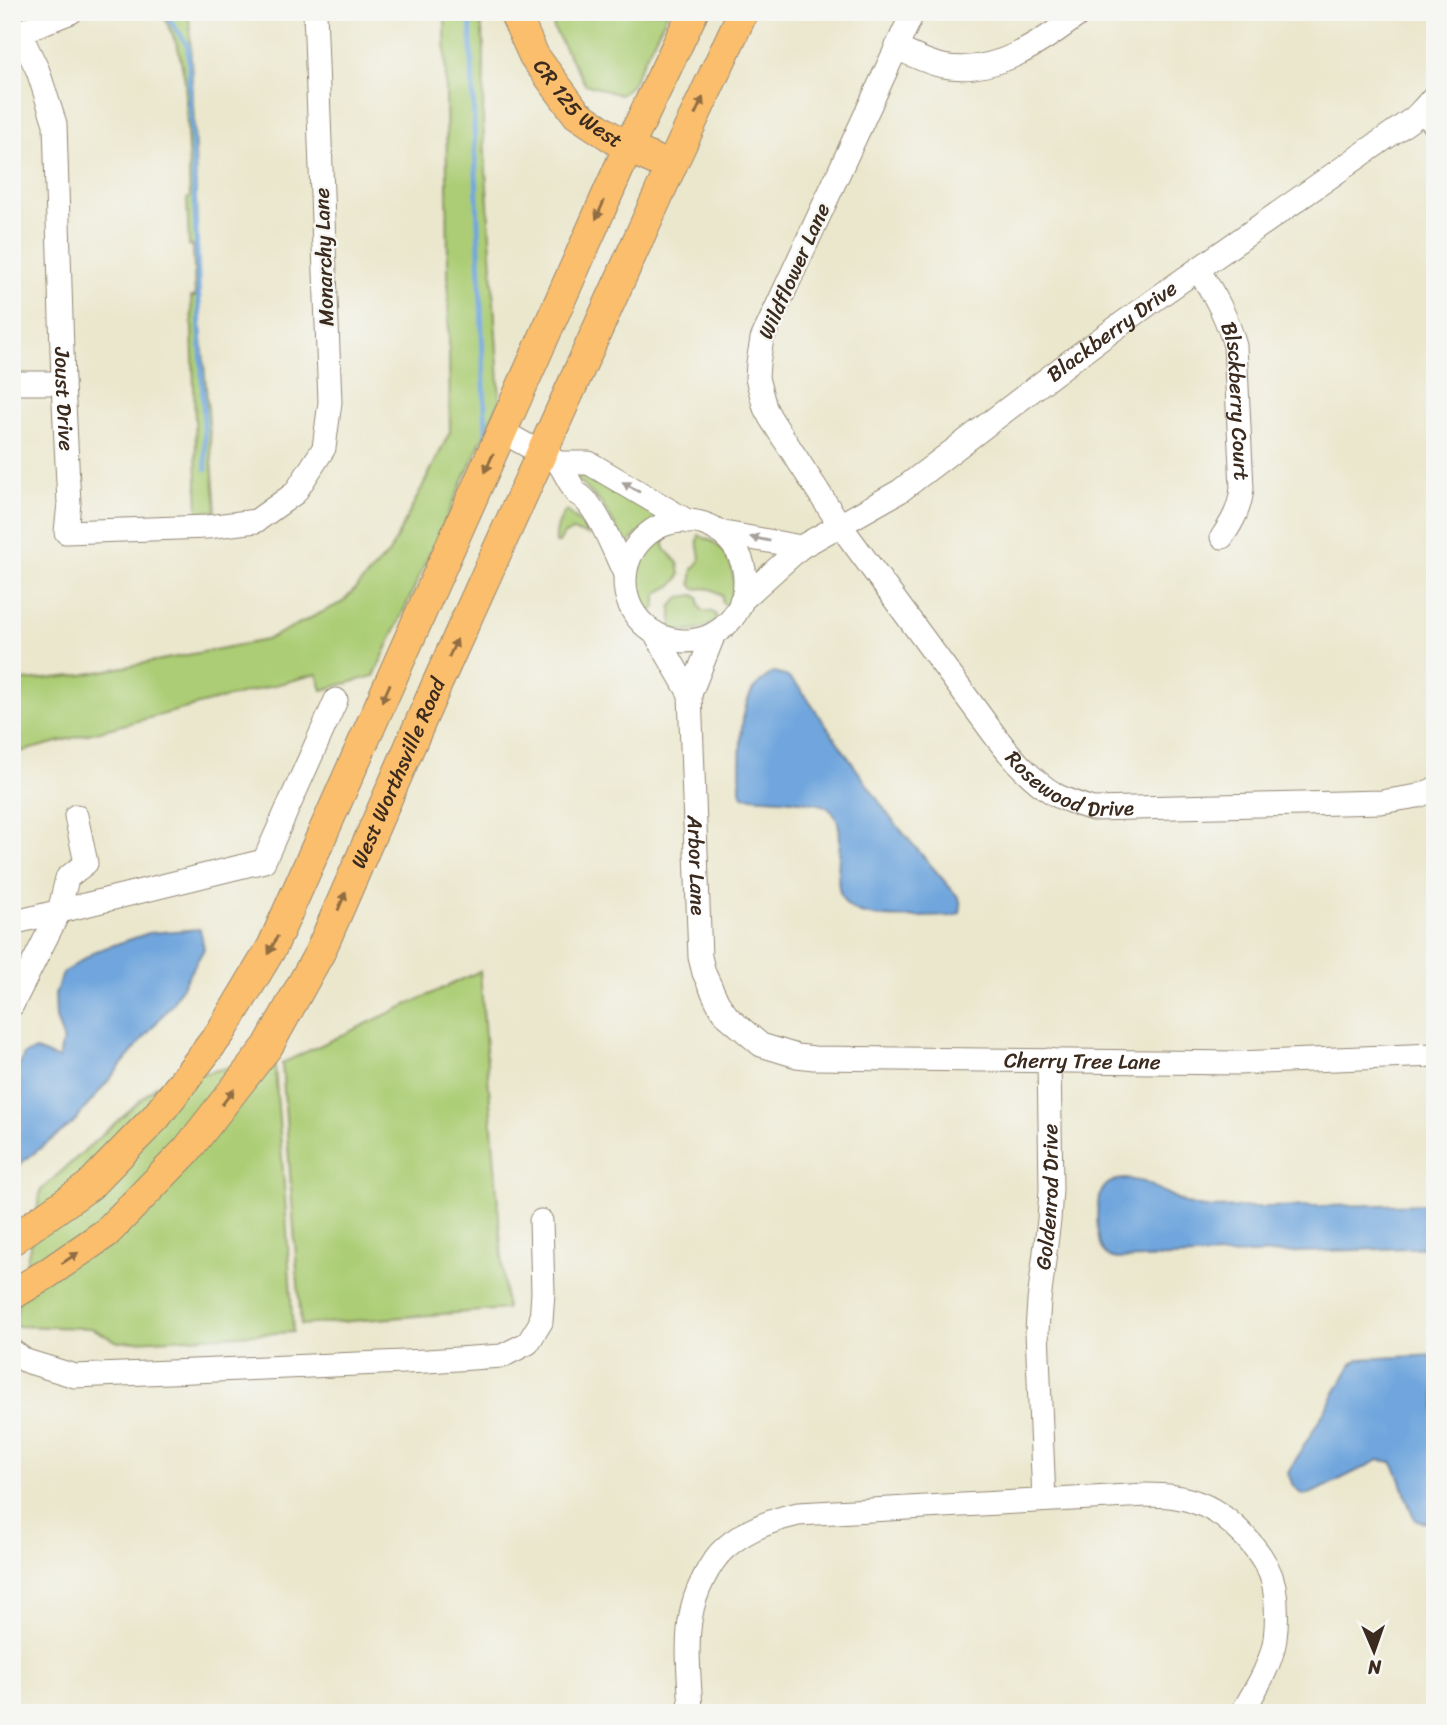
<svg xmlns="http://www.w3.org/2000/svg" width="1447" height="1725" viewBox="0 0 1447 1725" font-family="Sriracha,sans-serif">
  <rect width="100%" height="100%" fill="#f6f6f2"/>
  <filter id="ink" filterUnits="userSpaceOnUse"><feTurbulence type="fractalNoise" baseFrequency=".0143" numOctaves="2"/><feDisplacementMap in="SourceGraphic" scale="14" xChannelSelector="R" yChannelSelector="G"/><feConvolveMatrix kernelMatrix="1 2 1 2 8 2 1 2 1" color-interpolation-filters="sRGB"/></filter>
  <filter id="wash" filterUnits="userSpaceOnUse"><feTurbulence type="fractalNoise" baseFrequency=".00686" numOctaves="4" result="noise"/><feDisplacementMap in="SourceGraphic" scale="28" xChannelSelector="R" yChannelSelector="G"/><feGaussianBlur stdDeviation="1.57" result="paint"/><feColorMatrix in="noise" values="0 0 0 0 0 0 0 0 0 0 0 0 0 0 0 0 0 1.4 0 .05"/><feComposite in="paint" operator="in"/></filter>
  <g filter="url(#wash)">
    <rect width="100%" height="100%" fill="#ebe7cd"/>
    <g fill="#accd75" stroke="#747c4a" stroke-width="2">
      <path d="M162 12H189L195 148 198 288 216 511 198 512 191 297H195L193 246H189L187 199 190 197 185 80 178 47Z"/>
      <path d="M445 12H480L484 50 483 121 500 400 374 676 322 690 317 674 12 754V679L24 681 82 675 266 640 343 602 389 553 450 432Z"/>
      <path d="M551 12H668L631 86 620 95 585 84 554 29Z"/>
      <path d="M578 473 582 476 619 492 664 518 656 521 651 533 637 534 626 547 613 522 601 503 576 478Z"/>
      <path d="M566 510 583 526 589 535 573 531 564 534 559 543H556C555 532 559 519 566 510Z"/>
      <path d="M699 535C704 538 710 540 715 543 736 558 737 585 728 607L722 602V596C713 588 707 587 695 589L691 584 693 569C708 556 693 551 699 535Z"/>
      <path d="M663 539 665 549 678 563 680 575C673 590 666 585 656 595V607L651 611H646L639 599 637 589 625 581 639 568 644 557 653 546Z"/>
      <path d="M695 595 699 599V605L702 611 712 612 716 615 717 620C705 630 688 635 673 629L671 607 680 597Z"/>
      <path d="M480 971 506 1309 301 1325 282 1063Z"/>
      <path d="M274 1056 285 1198 293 1332 118 1342 92 1328 14 1326 41 1190 157 1085Z"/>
    </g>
    <g fill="#6fa6dd" stroke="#55687e" stroke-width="2">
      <path d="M774 672C788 675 793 681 802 691L892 820 959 898 961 905 960 913 953 916C927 916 885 921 861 913 814 898 859 831 828 808 817 799 761 799 743 796L740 790C741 761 737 708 756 686 761 680 768 676 774 672Z"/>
      <path d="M200 929 204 949 172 1004 73 1123 12 1170V1076L17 1071 24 1054 36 1050 59 1059 63 1039 56 1018 55 994 63 973 96 951 149 933Z"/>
      <path d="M1127 1179 1144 1182 1187 1204 1203 1208 1435 1204V1247L1118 1259C1111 1258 1107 1257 1103 1251 1096 1240 1095 1201 1102 1190 1108 1181 1118 1179 1127 1179Z"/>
      <path d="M1435 1355V1518L1425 1523 1416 1520C1404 1503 1405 1480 1392 1462L1379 1460 1312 1493 1302 1495 1293 1486 1288 1473 1352 1364 1359 1359Z"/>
    </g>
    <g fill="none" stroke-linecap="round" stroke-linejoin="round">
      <g stroke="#6fa6dd" stroke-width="5">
        <path d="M167 16 188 46 206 469"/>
        <path d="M470 16 486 436"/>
      </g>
    </g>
  </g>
  <g filter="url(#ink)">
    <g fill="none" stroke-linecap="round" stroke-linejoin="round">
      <g stroke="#938876" stroke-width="25">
        <g id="minor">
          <path id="s1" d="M913 12 762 339 758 363 757 378 765 408 771 419 840 525 996 737C1013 759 1032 781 1056 795 1067 801 1080 805 1093 809L1381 802 1418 796 1435 789"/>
          <path id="s2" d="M20 33 38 71 55 124 63 383 69 503 66 532 207 527 256 521 295 493 324 448 330 402 315 12"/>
          <path d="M12 35 71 12"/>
          <path d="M896 48C911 54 927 63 943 66 995 76 1043 42 1082 12"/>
          <path d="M1435 95 1422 110 1435 125"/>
          <path id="s3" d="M1198 270C1215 295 1227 317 1235 346L1242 488C1240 508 1233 521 1222 537"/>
          <path d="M12 383H63"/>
          <path d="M503 432 559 463H589L689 522"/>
          <path d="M559 463 576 493C597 503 614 552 625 574"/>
          <circle cx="685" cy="581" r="60"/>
          <path d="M719 532 801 547"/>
          <path id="s4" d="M741 601 801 547 900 491 1076 357 1164 293 1414 118 1422 110"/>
          <path d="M655 633 690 694"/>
          <path id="s5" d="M714 634 690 694 700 957 704 973 718 1003 728 1017 761 1045 797 1056 814 1058 1238 1063 1435 1055"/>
          <path d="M12 923 264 861 336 700"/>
          <path d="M12 1005 59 912 67 878 86 863 76 816"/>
          <path d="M12 1351 26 1361 75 1376 427 1361 502 1356 528 1343 541 1322 543 1292 541 1221"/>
          <path id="s6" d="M1044 1500 1037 1331 1039 1301 1049 1220 1051 1189 1049 1060"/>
          <path d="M691 1713C690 1681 685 1647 691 1615 694 1595 709 1562 725 1548 745 1530 772 1520 798 1514L1147 1495C1164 1495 1180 1496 1195 1502 1227 1512 1267 1553 1274 1586 1277 1603 1277 1622 1275 1639 1271 1666 1255 1690 1242 1713"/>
        </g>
      </g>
      <g stroke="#938876" stroke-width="32">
        <g id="major">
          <path id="s7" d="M514 12 534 56 577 114 628 148 671 167"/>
          <path d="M12 1240 89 1186 156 1117 221 1032 272 947 628 148 693 12"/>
          <path id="s8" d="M12 1295 48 1273 106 1233 186 1151 268 1046 320 952 437 684 671 167 743 12"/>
        </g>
      </g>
      <use href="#minor" stroke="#fff" stroke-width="23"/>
      <use href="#major" stroke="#fabe6d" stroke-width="30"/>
    </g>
    <defs><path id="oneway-solid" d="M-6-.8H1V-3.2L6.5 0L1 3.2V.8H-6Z" transform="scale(1.75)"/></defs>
    <g fill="#916d42">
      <use href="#oneway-solid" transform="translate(699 106) rotate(-65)"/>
      <use href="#oneway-solid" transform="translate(600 210) rotate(114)"/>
      <use href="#oneway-solid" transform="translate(489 463) rotate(114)"/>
      <use href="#oneway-solid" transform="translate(453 648) rotate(-65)"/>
      <use href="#oneway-solid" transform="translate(386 693) rotate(114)"/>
      <use href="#oneway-solid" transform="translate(342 901) rotate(-67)"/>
      <use href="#oneway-solid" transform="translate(273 945) rotate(117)"/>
      <use href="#oneway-solid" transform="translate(228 1097) rotate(-52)"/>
      <use href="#oneway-solid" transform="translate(70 1258) rotate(-34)"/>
    </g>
    <g fill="#a79f9a">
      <use href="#oneway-solid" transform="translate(631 487) rotate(-149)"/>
      <use href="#oneway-solid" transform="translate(760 539) rotate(-169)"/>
    </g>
  </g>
  <g text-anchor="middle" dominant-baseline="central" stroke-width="5" stroke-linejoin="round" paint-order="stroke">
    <g font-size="21" fill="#3b2a1e" stroke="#f6f6f2">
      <text stroke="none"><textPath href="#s7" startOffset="114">CR 125 West</textPath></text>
      <text transform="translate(324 257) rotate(-92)">Monarchy Lane</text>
      <text transform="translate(794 271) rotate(-66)">Wildflower Lane</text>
      <text stroke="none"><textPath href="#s4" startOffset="460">Blackberry Drive</textPath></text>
      <text stroke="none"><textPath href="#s2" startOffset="373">Joust Drive</textPath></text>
      <text stroke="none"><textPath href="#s3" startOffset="140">Blsckberry Court</textPath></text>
      <text stroke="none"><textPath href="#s8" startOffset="663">West Worthsville Road</textPath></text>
      <text stroke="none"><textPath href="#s1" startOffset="926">Rosewood Drive</textPath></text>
      <text stroke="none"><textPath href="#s5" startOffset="236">Arbor Lane</textPath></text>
      <text stroke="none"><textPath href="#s5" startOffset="761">Cherry Tree Lane</textPath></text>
      <text stroke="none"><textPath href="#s6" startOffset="304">Goldenrod Drive</textPath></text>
    </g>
  </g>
  <rect width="1447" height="1725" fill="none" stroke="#f6f6f2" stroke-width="42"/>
  <g transform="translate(1374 1651) rotate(178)" stroke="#f6f6f2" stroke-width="5" paint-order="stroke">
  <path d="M0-5L12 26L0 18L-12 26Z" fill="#3b2a1e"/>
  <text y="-10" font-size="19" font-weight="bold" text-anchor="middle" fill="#3b2a1e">N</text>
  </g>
</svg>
